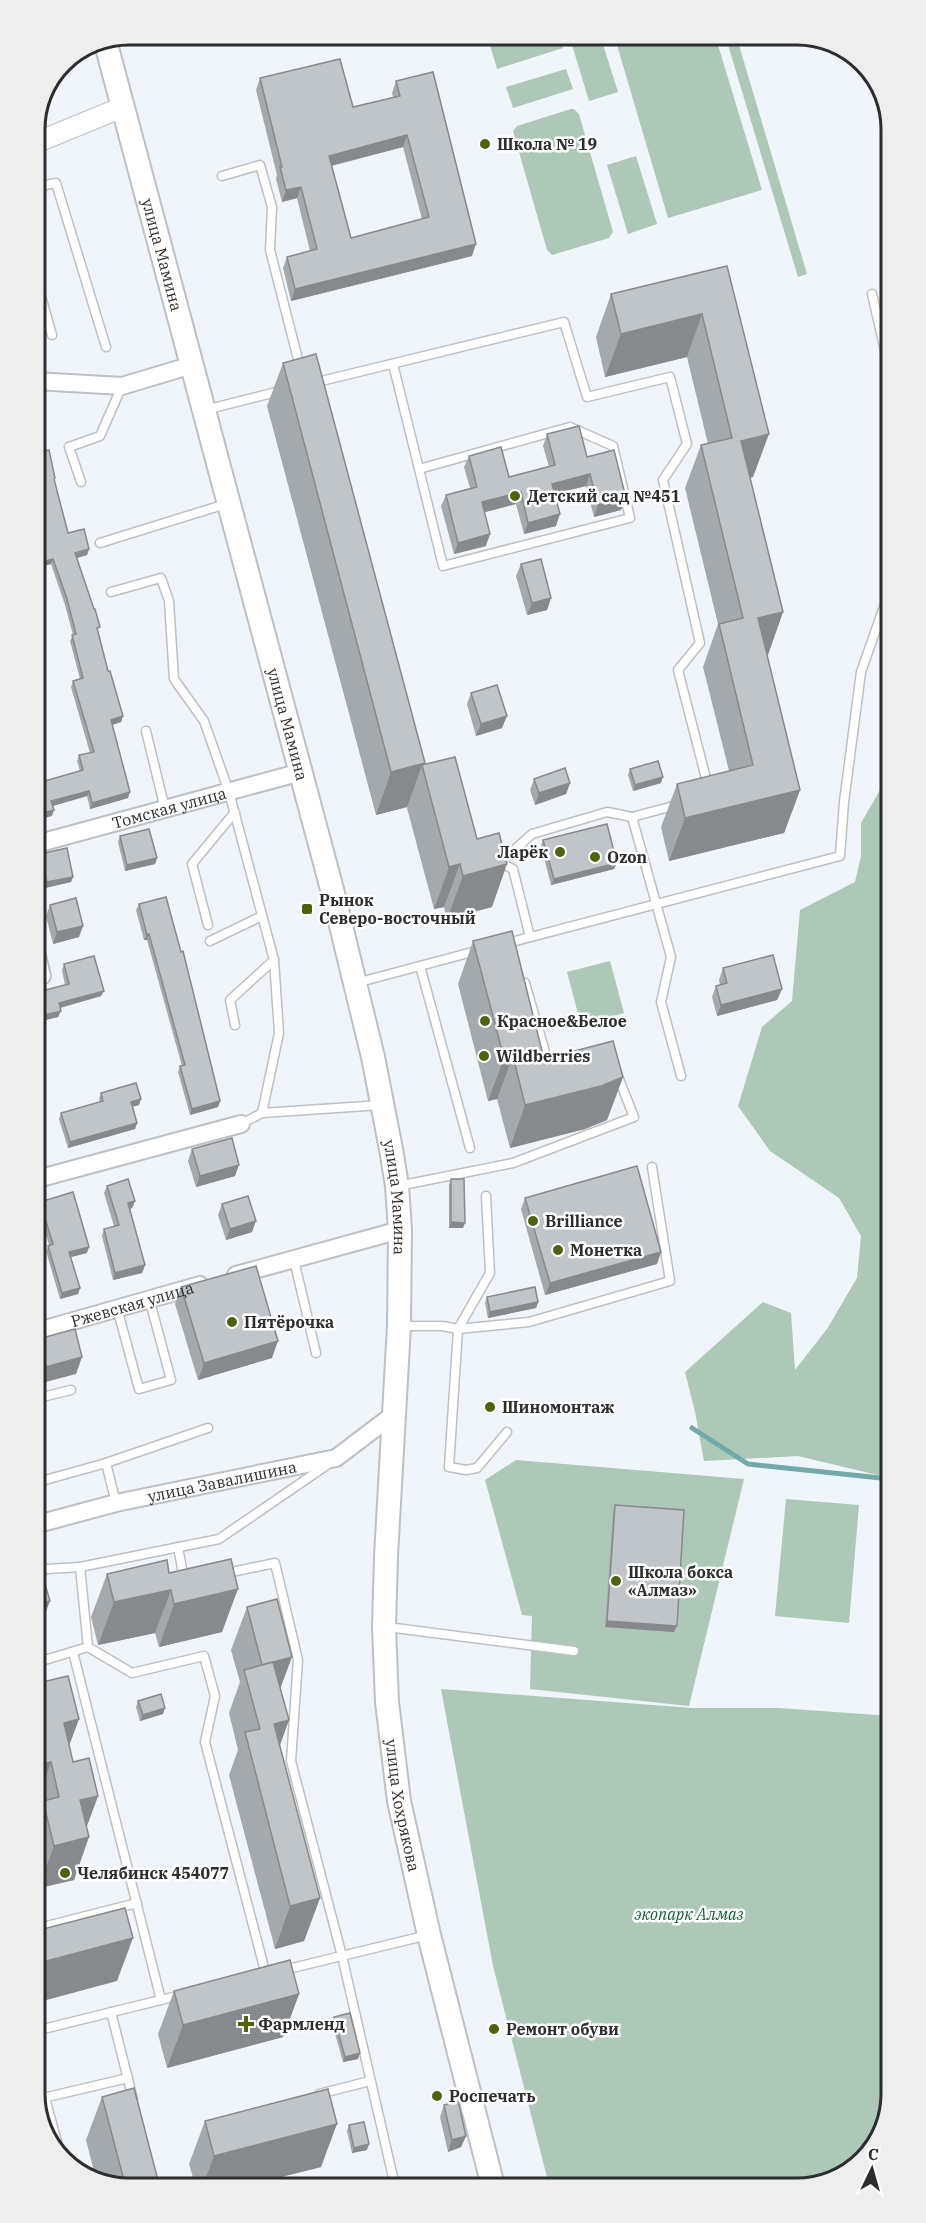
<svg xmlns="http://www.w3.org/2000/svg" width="926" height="2223" viewBox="0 0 926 2223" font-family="'IBM Plex Serif',serif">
  <rect width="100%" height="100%" fill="#eff5fa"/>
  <g fill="#adc8b6">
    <path d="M487 35H559L563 48 497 69Z"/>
    <path d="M569 35H600L618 92 589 101Z"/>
    <path d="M614 35H715L762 190 668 218Z"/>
    <path d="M725 35H736L807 274 798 277Z"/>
    <path d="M566 69 573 89 513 108 506 87Z"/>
    <path d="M571 109H574L579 114 613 232 609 238 552 255 547 250 513 131 517 126Z"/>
    <path d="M636 156 657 224 628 234 607 165Z"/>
    <path d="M888 776 890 1478 798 1456 704 1461 695 1412 685 1372 763 1302 791 1313 795 1370 827 1329 857 1278 861 1236 839 1198 770 1151 738 1106 762 1027 792 1001 800 910 855 882 861 856V823Z"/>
    <path d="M610 961 624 1013 581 1025 567 972Z"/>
    <path d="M516 1460 744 1479 689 1706 530 1689 532 1616 522 1615 485 1480Z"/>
    <path d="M786 1499 859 1505 849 1623 775 1616Z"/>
    <path d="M441 1689 692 1708H779L891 1716V2095L872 2151 827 2184 549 2185 493 1966Z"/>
  </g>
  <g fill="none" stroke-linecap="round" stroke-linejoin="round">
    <path stroke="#71aaab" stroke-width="5" d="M692 1428 748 1464 890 1479"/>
    <g stroke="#bbc1c5" stroke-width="11">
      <g id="service">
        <path d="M124 37 131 35"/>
        <path d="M222 176 260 165 272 207 270 250 300 367"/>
        <path d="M35 187 56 183 106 347"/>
        <path d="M35 275 52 335"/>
        <path d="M872 294 886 355 887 458"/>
        <path d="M393 364 443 566 630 518 613 446 570 427 419 469"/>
        <path d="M313 383 564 322 587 397 670 377 687 444 663 480 700 643 678 670 708 786"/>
        <path d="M205 410 280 391"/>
        <path d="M81 482 69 447 100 436 122 386"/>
        <path d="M100 543 229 503"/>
        <path d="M111 592 161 578 169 601 174 679 204 721 229 792 274 960 230 1000 235 1025"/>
        <path d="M146 731 165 809"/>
        <path d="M677 805 632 817 671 957 661 1002 681 1076"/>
        <path d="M499 862 513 869 530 937"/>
        <path d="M500 863 532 834 607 812 632 817"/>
        <path d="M208 925 192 864 235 812"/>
        <path d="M210 941 262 916"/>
        <path d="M504 944 840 856 844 802 861 672 886 601 888 537"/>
        <path d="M420 966 470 1148"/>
        <path d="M356 983 480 950"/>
        <path d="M525 983 550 1069"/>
        <path d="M262 1113 279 1033 274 960"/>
        <path d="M241 1124 262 1113 381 1105"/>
        <path d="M398 1186 513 1163 634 1117 617 1074"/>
        <path d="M486 1196 490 1273 458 1329 449 1467 466 1470 477 1468 507 1432"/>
        <path d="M294 1260 316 1353"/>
        <path d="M117 1308 139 1389 171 1380 149 1298"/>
        <path d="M399 1326H442L458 1329 529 1322 670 1281 652 1167"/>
        <path d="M38 1398 71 1390"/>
        <path d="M106 1463 116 1503"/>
        <path d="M38 1482 106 1463 208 1428"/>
        <path d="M178 1547 184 1579"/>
        <path d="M38 1572 47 1569 80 1567 219 1539 327 1465"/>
        <path d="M222 1574 275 1563 298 1660 291 1761 342 1956 395 2186"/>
        <path d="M387 1627 574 1651"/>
        <path d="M88 1647 132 1673 204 1656 215 1696 205 1742 266 1975"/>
        <path d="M73 1652 161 2000"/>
        <path d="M38 1662 88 1647 80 1567"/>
        <path d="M39 1928 137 1903"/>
        <path d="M284 1970 428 1935"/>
        <path d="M111 2012 133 2099"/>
        <path d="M39 2030 181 1995"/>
        <path d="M319 2094 370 2081"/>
        <path d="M45 2098 60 2153"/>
        <path d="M39 2099 128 2078"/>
      </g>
    </g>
    <g stroke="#bbc1c5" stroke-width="20">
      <g id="minor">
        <path d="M35 381 122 386 192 365"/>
        <path id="s1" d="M36 844 301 772"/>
        <path d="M37 956 42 976 37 978"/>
        <path d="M37 1179 241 1124"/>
        <path d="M236 1275 400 1230"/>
        <path id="s2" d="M38 1331 200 1285"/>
        <path id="s3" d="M38 1524 116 1503 336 1458 394 1414"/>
      </g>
    </g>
    <g stroke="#bbc1c5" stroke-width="22">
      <path id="tertiary" d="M35 143 123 107"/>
    </g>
    <g stroke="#bbc1c5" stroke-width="26">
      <g id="secondary">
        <path id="s4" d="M106 44 333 893 373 1057 391 1149 397 1186 400 1230 399 1326 386 1556 384 1627 387 1702 399 1801 429 1935 493 2186"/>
      </g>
    </g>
    <use href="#service" stroke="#fff" stroke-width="8"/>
    <use href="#minor" stroke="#fff" stroke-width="16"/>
    <use href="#tertiary" stroke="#fff" stroke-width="20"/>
    <use href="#secondary" stroke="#fff" stroke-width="22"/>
  </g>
  <g fill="#a4a9ad" fill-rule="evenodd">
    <path d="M260 78 353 107 393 97 392 93 396 81 472 256 291 301 283 268 287 257 310 251 297 198 282 202 276 179 277 175 256 90ZM403 147 422 219 351 238 332 166Z"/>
    <path d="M727 266 753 477 750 478 783 612 767 655 800 790 784 833 669 861 661 827 677 784 729 771 703 667 718 624 685 488 701 445 708 444 687 357 605 377 596 337 611 294Z"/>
    <path d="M283 363 424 765 492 907 447 919 444 907 434 909 407 808V807L376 815 267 406Z"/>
    <path d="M547 434 587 457 626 498 621 510 594 517 586 486 555 494 556 526 524 534 516 504 485 512 486 546 454 554 441 506 446 495 470 488 464 467 469 456 509 477 549 467 543 446Z"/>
    <path d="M35 453 55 478 54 481 68 533 89 549 87 555 77 558 108 671 123 716 121 722 112 725 128 798 90 809 87 796 53 806 52 816 45 781 80 771 77 761 79 755 90 753 71 687 73 681 80 679 70 641 73 635 65 605 51 564 36 568Z"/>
    <path d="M521 564 551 598 547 610 527 615 516 576Z"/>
    <path d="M471 693 502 728 476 736 467 704Z"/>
    <path d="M630 769 661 783 633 791 628 775Z"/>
    <path d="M534 779 570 783 566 794 535 805 530 790Z"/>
    <path d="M120 836 157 858 155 864 125 871 118 842Z"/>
    <path d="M543 840 614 869 551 885 541 846Z"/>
    <path d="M40 854 73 877 71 882 45 888 38 860Z"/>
    <path d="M139 904 220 1101 218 1107 190 1115 178 1072 180 1066H182L147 940H144L136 910Z"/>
    <path d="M50 905 79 937 53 944 46 916Z"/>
    <path d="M473 941 544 1059 623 1077 607 1120 585 1129 510 1148 497 1099 488 1101 458 984Z"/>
    <path d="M64 964 101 996 60 1008 61 1011 58 1017 37 1022V992L65 985 62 970Z"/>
    <path d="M723 968 782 989 777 1000 717 1016 712 997 716 986 720 985 719 980Z"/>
    <path d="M101 1093 141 1099 139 1105 133 1106 137 1123 135 1129 68 1148 59 1119 61 1113 100 1102 99 1099Z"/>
    <path d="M192 1149 235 1176 196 1187 188 1161Z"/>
    <path d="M451 1179 463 1228H449V1185Z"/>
    <path d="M107 1186 135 1201 132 1208 130 1209 145 1265 142 1273 113 1280 102 1236 104 1229 114 1226 104 1193Z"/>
    <path d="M525 1198 657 1264 545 1295 521 1209Z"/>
    <path d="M40 1202 87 1253 71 1257 80 1288 78 1294 60 1299 46 1251 49 1245 38 1207Z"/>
    <path d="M222 1204 252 1232 226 1240 218 1215Z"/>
    <path d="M181 1287 272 1358 198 1380 175 1304Z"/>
    <path d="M487 1297 538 1302 536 1308 488 1318 485 1303Z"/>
    <path d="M615 1505 674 1632 605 1627 613 1511Z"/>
    <path d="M169 1573 222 1632 159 1647 155 1633 98 1645 91 1617 107 1574Z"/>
    <path d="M247 1607 280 1689 289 1720 280 1745 320 1898 304 1941 275 1949 229 1775 238 1750 229 1713 240 1682 231 1650Z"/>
    <path d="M38 1683 79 1719 69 1745 73 1762 98 1796 87 1826 74 1880 39 1888Z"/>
    <path d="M138 1701 163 1714 140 1721 136 1707Z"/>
    <path d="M174 1991 299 1994 283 2037 167 2068 158 2034Z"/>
    <path d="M334 2017 358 2059 343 2062 332 2023Z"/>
    <path d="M102 2097 160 2188H122L96 2179 86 2140Z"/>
    <path d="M444 2105 466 2136 461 2147 448 2152 440 2117Z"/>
    <path d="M205 2121 321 2167 241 2187 196 2188 189 2164Z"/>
    <path d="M349 2125 367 2150 352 2153 347 2131Z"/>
  </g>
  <g fill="#868a8d">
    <path d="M407 135 403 147 325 167 329 156Z"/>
    <path d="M301 187 297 198 282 202 286 190Z"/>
    <path d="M476 244 472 256 291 301 295 289Z"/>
    <path d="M702 314 687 357 605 377 621 334Z"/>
    <path d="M40 417 38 423 35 424V419Z"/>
    <path d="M769 434 753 477 726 484 741 441Z"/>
    <path d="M590 474 586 486 548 495 552 484Z"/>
    <path d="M521 492 516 504 478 514 482 502Z"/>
    <path d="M626 498 621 510 594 517 598 505Z"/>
    <path d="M560 514 556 526 524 534 528 523Z"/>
    <path d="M490 534 486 546 454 554 458 543Z"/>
    <path d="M89 549 87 555 73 559 75 553Z"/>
    <path d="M53 559 51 564 36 568 38 563Z"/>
    <path d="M551 598 547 610 527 615 532 603Z"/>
    <path d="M783 612 768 655 742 661 758 618Z"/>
    <path d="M123 716 121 722 109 726 111 720Z"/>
    <path d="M507 716 502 728 476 736 481 724Z"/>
    <path d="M425 763 423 768 422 765 407 807 376 815 391 772Z"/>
    <path d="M663 777 661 783 633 791 635 785Z"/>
    <path d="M570 783 566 794 535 805 539 793Z"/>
    <path d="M800 790 784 833 669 861 685 818Z"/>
    <path d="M89 791 87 796 49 807 51 801Z"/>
    <path d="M130 792 128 798 90 809 92 803Z"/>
    <path d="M54 810 52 816 36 820V815Z"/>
    <path d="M157 858 155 864 125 871 127 865Z"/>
    <path d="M617 863 614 869 551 885 554 879Z"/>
    <path d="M460 864 444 907 434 909 449 867Z"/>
    <path d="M507 864 492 907 447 919 463 876Z"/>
    <path d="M73 877 71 882 45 888 47 882Z"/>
    <path d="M83 926 79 937 53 944 57 932Z"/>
    <path d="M149 934 147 940H144L147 935Z"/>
    <path d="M782 989 777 1000 717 1016 721 1005Z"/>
    <path d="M104 991 101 996 56 1009 59 1003Z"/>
    <path d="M61 1011 58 1017 37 1022V1017Z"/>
    <path d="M513 1056 497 1099 488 1101 504 1058Z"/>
    <path d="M623 1077 607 1120 585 1129 510 1148 525 1105Z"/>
    <path d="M141 1099 139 1105 129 1108 131 1102Z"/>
    <path d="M220 1101 218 1107 190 1115 192 1109Z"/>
    <path d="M137 1123 135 1129 68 1148 70 1142Z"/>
    <path d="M239 1165 235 1176 196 1187 200 1176Z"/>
    <path d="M135 1201 132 1208 126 1210 128 1203Z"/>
    <path d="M256 1221 252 1232 226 1240 230 1229Z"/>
    <path d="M451 1222 465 1223 463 1228H449Z"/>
    <path d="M89 1247 87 1253 67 1258 69 1252Z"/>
    <path d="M661 1252 657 1264 545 1295 550 1283Z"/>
    <path d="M145 1265 142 1273 113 1280 115 1273Z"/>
    <path d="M80 1288 78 1294 60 1299 62 1293Z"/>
    <path d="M538 1302 536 1308 488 1318 490 1312Z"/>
    <path d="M278 1341 272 1358 198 1380 204 1363Z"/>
    <path d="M82 1357 76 1374 38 1384V1369Z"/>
    <path d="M238 1589 222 1632 159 1647 174 1604Z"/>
    <path d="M171 1590 155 1633 98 1645 114 1602Z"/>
    <path d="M50 1601 38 1632V1604Z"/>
    <path d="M607 1621 677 1626 674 1632 605 1627Z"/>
    <path d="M292 1657 276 1700 262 1665Z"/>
    <path d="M165 1708 163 1714 140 1721 143 1715Z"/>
    <path d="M79 1719 63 1762H51L39 1796V1765L64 1723Z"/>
    <path d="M289 1720 273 1763 274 1724Z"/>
    <path d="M98 1796 82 1839 89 1837 74 1880 39 1888V1886L54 1846 80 1800Z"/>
    <path d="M320 1898 304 1941 275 1949 290 1906Z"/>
    <path d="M133 1938 117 1981 39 2002V1963Z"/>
    <path d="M299 1994 283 2037 167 2068 183 2025Z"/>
    <path d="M360 2053 358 2059 343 2062 345 2057Z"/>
    <path d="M337 2124 321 2167 241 2187 202 2188 214 2156Z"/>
    <path d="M466 2136 461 2147 448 2152 452 2140Z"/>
    <path d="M369 2144 367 2150 352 2153 354 2148Z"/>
  </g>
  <g fill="#bfc5c9" stroke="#868a8d" stroke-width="1.5" fill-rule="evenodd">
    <path d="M340 59 353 107 400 96 396 81 433 72 476 244 295 289 287 257 317 249 301 187 286 190 280 167H282L260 78ZM407 135 429 217 351 238 329 156Z"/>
    <path d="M727 266 769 434 741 441 783 612 758 618 800 790 685 818 677 784 753 765 719 624 743 618 701 445 732 438 702 314 621 334 611 294Z"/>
    <path d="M316 354 425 763 391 772 283 363Z"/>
    <path d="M35 402 40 417 35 419Z"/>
    <path d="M579 426 587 457 614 450 626 498 598 505 590 474 552 484 560 514 528 523 521 492 482 502 490 534 458 543 446 495 477 487 469 456 501 447 509 477 555 465 547 434Z"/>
    <path d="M49 450 55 478 54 479 68 533 84 529 89 549 75 553 94 609H95L100 627 97 628 108 671H110L123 716 111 720 130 792 92 803 89 791 51 801 54 810 36 815V776L44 774 45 781 83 770 79 755 94 752 73 681 83 678 72 635 76 634 67 599 53 559 38 563 36 554 35 453Z"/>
    <path d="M541 559 551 598 532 603 521 564Z"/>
    <path d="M497 685 507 716 481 724 471 693Z"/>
    <path d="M455 757 477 839 499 833 507 864 463 876 460 864 449 867 422 765Z"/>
    <path d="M658 761 663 777 635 785 630 769Z"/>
    <path d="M565 768 570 783 539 793 534 779Z"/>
    <path d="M607 824 617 863 554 879 543 840Z"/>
    <path d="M149 829 157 858 127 865 120 836Z"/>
    <path d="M67 848 73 877 47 882 40 854Z"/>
    <path d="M166 897 181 952 183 951 220 1101 192 1109 180 1066 185 1065 149 934 147 935 139 904Z"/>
    <path d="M76 898 83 926 57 932 50 905Z"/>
    <path d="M512 931 544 1059 613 1041 623 1077 601 1086 525 1105 513 1056 504 1058 473 941Z"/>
    <path d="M773 955 782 989 721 1005 716 986 727 983 723 968Z"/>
    <path d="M94 956 104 991 59 1003 61 1011 37 1017V992L69 984 64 964Z"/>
    <path d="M136 1083 141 1099 131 1102 137 1123 70 1142 61 1113 103 1101 101 1093Z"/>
    <path d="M232 1138 239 1165 200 1176 192 1149Z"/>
    <path d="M637 1166 661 1252 550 1283 525 1198Z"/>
    <path d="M128 1179 135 1201 128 1203 145 1265 115 1273 104 1229 119 1225 107 1186Z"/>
    <path d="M451 1179H464L465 1223 451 1222Z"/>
    <path d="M73 1192 89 1247 69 1252 80 1288 62 1293 48 1246 53 1244 40 1202Z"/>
    <path d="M248 1196 256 1221 230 1229 222 1204Z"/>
    <path d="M256 1266 278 1341 204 1363 181 1287Z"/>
    <path d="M535 1287 538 1302 490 1312 487 1297Z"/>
    <path d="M75 1329 82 1357 38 1369V1339Z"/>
    <path d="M615 1505 684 1510 677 1626 607 1621Z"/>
    <path d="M231 1559 238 1589 174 1604 171 1590 114 1602 107 1574 167 1560 169 1573Z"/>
    <path d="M41 1571 50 1601 38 1604V1572Z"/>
    <path d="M277 1599 292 1657 262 1665 247 1607Z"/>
    <path d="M273 1662 289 1720 274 1724 320 1898 290 1906 245 1732 260 1729 244 1670Z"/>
    <path d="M68 1676 79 1719 64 1723 73 1762 89 1758 98 1796 80 1800 89 1837 54 1846 43 1801 59 1797 51 1762 39 1765 38 1720H39L38 1716V1683Z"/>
    <path d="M161 1694 165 1708 143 1715 138 1701Z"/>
    <path d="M125 1908 133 1938 39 1963V1930Z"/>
    <path d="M290 1960 299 1994 183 2025 174 1991Z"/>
    <path d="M350 2013 360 2053 345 2057 334 2017Z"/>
    <path d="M134 2088 160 2188H126L102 2097Z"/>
    <path d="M328 2089 337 2124 214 2156 205 2121Z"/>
    <path d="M458 2101 466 2136 452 2140 444 2105Z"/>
    <path d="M364 2122 369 2144 354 2148 349 2125Z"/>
  </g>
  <g fill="#4d630f" stroke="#fff" stroke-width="2">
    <circle cx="485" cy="144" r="6"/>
    <circle cx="515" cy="496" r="6"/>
    <circle cx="560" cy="852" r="6"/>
    <circle cx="595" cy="857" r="6"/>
    <rect x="301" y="903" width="12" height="12" rx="3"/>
    <circle cx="485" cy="1021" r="6"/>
    <circle cx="484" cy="1056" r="6"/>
    <circle cx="533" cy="1221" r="6"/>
    <circle cx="558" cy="1250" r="6"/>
    <circle cx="232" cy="1322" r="6"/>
    <circle cx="490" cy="1407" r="6"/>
    <circle cx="616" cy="1581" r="6"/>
    <circle cx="65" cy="1873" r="6"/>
    <path d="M243 2015h6v6h6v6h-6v6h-6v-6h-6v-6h6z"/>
    <circle cx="494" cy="2029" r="6"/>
    <circle cx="437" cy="2096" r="6"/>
  </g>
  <g text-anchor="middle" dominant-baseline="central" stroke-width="5" stroke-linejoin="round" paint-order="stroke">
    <g font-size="16" font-weight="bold" fill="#2b2d2f" stroke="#fff" text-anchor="start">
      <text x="497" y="144">Школа № 19</text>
      <text x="527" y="496">Детский сад №451</text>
      <text x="548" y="852" text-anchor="end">Ларёк</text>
      <text x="607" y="857">Ozon</text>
      <text x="319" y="900">Рынок<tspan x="319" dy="18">Северо-восточный</tspan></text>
      <text x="497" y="1021">Красное&amp;Белое</text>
      <text x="496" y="1056">Wildberries</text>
      <text x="545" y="1221">Brilliance</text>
      <text x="570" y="1250">Монетка</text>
      <text x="244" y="1322">Пятёрочка</text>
      <text x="502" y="1407">Шиномонтаж</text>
      <text x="628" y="1572">Школа бокса<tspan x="628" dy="18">«Алмаз»</tspan></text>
      <text x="77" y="1873">Челябинск 454077</text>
      <text x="258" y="2024">Фармленд</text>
      <text x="506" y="2029">Ремонт обуви</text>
      <text x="449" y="2096">Роспечать</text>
    </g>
    <g font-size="16" fill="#2b2d2f" stroke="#fff">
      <text stroke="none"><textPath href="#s4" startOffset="218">улица Мамина</textPath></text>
      <text stroke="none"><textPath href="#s4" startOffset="704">улица Мамина</textPath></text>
      <text stroke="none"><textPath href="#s1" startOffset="138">Томская улица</textPath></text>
      <text stroke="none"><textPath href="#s4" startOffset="1190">улица Мамина</textPath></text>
      <text stroke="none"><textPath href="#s2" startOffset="98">Ржевская улица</textPath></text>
      <text stroke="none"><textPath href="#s3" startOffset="189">улица Завалишина</textPath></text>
      <text stroke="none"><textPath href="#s4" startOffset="1800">улица Хохрякова</textPath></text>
    </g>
    <g font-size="16" font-style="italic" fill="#155c39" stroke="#fff">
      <text x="689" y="1914">экопарк Алмаз</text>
    </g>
  </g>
  <path d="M0 0H926V2223H0ZM129 45H797A84 84 0 0 1 881 129V2094A84 84 0 0 1 797 2178H129A84 84 0 0 1 45 2094V129A84 84 0 0 1 129 45Z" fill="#eee" fill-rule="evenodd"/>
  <path fill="none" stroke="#2b2d2f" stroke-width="3" d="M129 45H797A84 84 0 0 1 881 129V2094A84 84 0 0 1 797 2178H129A84 84 0 0 1 45 2094V129A84 84 0 0 1 129 45Z"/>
  <g transform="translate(872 2169) rotate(5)" stroke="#ffffff" stroke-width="4.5" paint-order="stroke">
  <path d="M0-4.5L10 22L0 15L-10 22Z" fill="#2b2d2f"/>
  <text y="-9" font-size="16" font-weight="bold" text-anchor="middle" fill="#2b2d2f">С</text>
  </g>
</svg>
